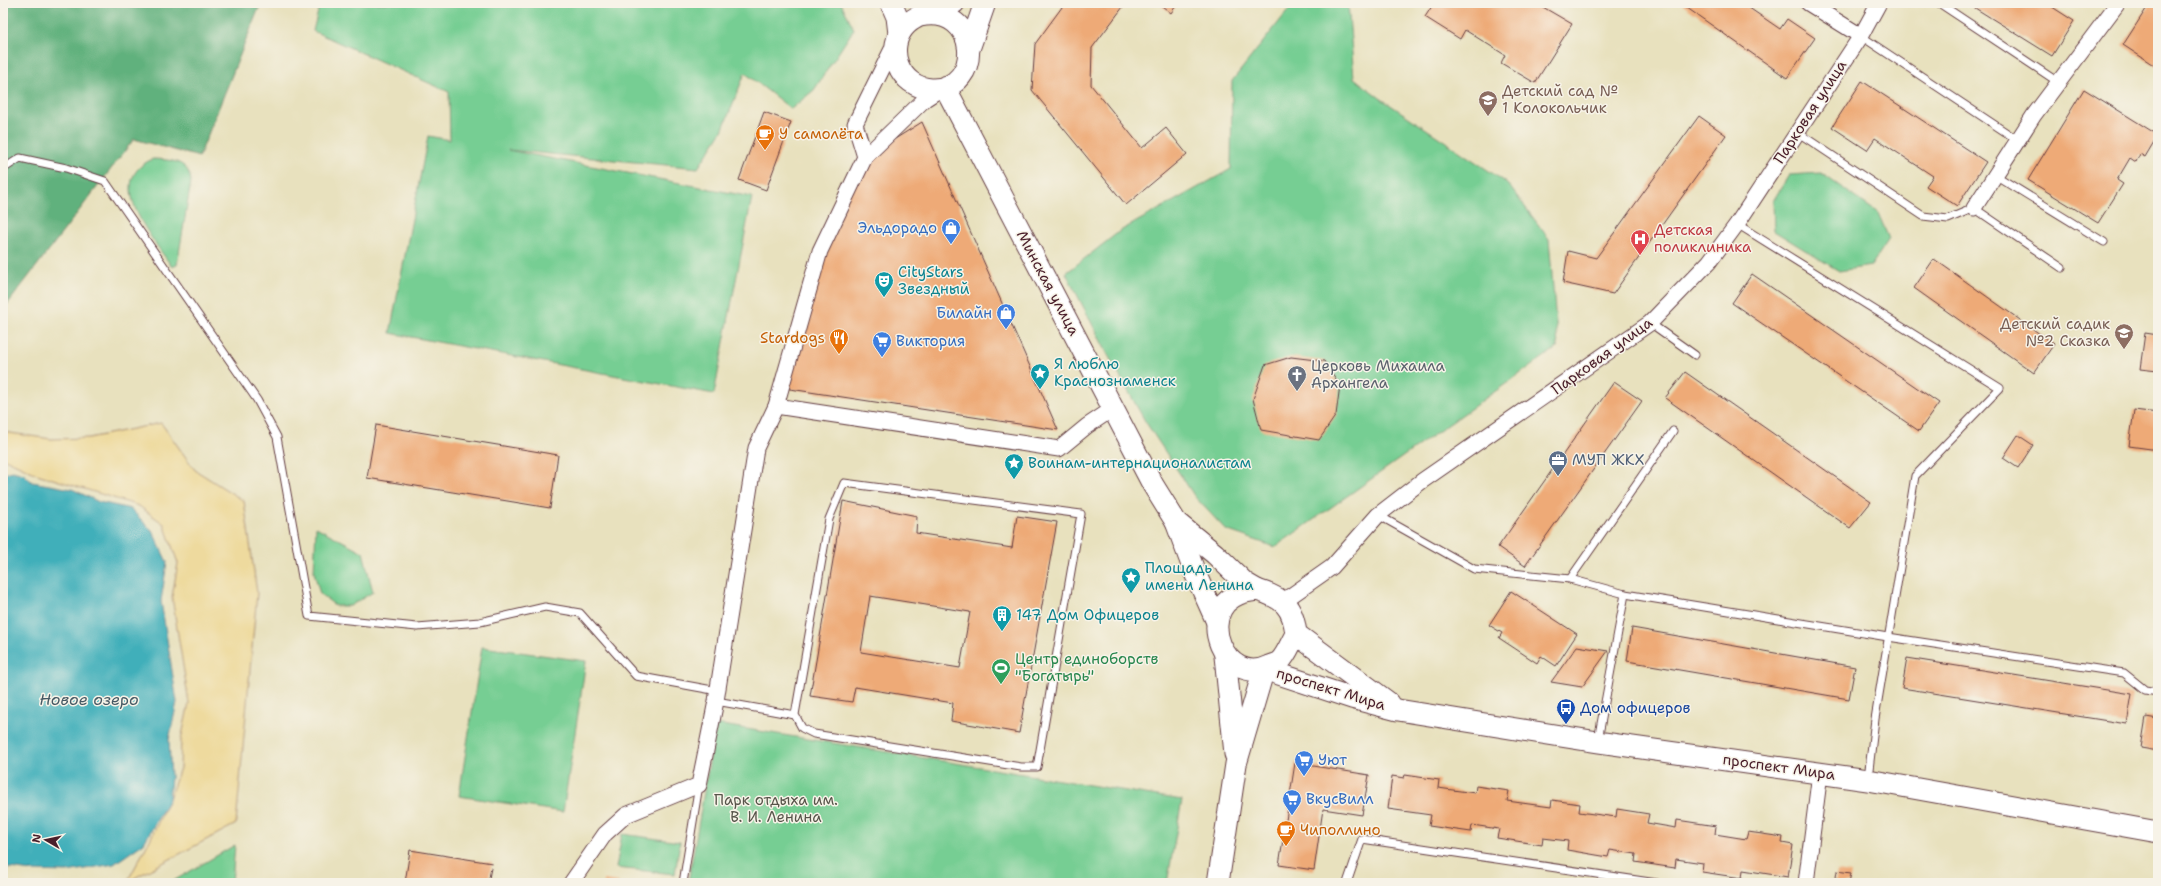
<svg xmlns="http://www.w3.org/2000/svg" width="2161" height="886" viewBox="0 0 2161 886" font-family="'Shantell Sans',sans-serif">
  <rect width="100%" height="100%" fill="#f7f3e8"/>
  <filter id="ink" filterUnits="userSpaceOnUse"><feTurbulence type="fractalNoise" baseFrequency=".025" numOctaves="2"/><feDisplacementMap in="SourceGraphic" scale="8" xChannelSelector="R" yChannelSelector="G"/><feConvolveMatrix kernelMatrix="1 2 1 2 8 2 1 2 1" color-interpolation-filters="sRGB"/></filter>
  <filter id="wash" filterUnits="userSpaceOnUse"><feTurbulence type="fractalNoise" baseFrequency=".012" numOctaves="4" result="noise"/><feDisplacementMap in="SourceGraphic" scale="16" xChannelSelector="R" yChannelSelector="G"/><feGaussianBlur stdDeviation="0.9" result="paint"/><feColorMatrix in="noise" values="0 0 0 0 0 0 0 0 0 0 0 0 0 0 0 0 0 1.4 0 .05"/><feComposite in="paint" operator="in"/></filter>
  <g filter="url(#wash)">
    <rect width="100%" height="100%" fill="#e8e1be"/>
    <g fill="#76ce93" stroke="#60765f">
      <path d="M320 3H841L854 29 814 90 791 109 745 73 722 131 698 168 508 150 752 197 714 394 390 333 428 136 450 140 449 92 313 31Z"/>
      <path d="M1294 3H1348L1354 78 1380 98 1507 183 1549 239 1558 347 1275 547 1226 530 1195 497 1145 421 1108 355 1066 273 1120 231 1231 169 1232 81Z"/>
      <path d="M153 159C171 160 189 160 191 182L177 265 172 267C153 239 102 180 153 159Z"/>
      <path d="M1821 173 1878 213 1889 239 1871 266 1839 271 1774 231 1773 201 1789 175Z"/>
      <path d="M316 527 363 552 373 592 350 606H336L320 594 314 572Z"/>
      <path d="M482 647 586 661 563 812 459 796Z"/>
      <path d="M716 724 1182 800 1167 883H688Z"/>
      <path d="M622 834 680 842 675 874 616 868Z"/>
      <path d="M235 845 232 883H170Z"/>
    </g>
    <path fill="#60b17d" stroke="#556854" d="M3 3H261L199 157 134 139 3 310Z"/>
    <path fill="#eeda9e" stroke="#9c7c64" d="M161 423 195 470 244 501 257 593 236 824 127 882 150 840 169 799 180 768 181 740 189 703 172 597 178 563 164 524 139 506 37 474 3 458V432L51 439 89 438Z"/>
    <path fill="#3fafba" stroke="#446772" d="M12 471 24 474 32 482 72 489 99 502 131 509 153 532 167 562 161 601 177 702 169 740 171 777 169 799 144 843 114 864 67 872 31 871 3 867V474Z"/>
    <g id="blocks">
      <g fill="#ea7" fill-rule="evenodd">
        <path d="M1065 3H1126L1092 48 1091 85 1142 148 1166 128 1187 154 1126 205 1032 90 1035 44Z"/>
        <path d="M1158 3H1178L1171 13Z"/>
        <path d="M1434 3H1536L1572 24 1535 83 1501 63 1505 55 1465 30 1460 39 1425 17Z"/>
        <path d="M1680 3H1742L1780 29 1787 19 1815 38 1787 78Z"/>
        <path d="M1967 3H2046L2074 21 2052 56Z"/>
        <path d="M2150 3H2158V68L2123 45Z"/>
        <path d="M1862 81 1986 162 1957 206 1926 186 1933 176 1875 138 1867 150 1832 127Z"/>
        <path d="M2084 89 2158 135 2145 157 2140 154 2136 162 2130 158 2117 180 2123 184 2098 223 2028 180Z"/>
        <path d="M764 112 791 122 766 190 739 180Z"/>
        <path d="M1699 116 1726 135 1613 294 1563 283 1568 251 1596 258Z"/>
        <path d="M922 122 1058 430 777 387 860 161Z"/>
        <path d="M1934 259 2054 344 2034 373 1914 288Z"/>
        <path d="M1752 274 1939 403 1919 431 1732 303Z"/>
        <path d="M2145 333 2158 335V371L2140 369Z"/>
        <path d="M1291 357 1324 361 1340 385 1336 415 1319 440 1261 430 1253 399 1265 365Z"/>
        <path d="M1685 372 1871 502 1850 528 1665 398Z"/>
        <path d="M1614 382 1642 401 1525 566 1498 547Z"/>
        <path d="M2134 410 2158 413V450L2129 446Z"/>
        <path d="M376 425 558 455 550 508 367 478Z"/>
        <path d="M2018 435 2033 445 2018 468 2003 458Z"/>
        <path d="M843 501 917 516 916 533 1012 548 1017 516 1057 522 1019 733 951 721 953 703 855 687 852 702 810 696ZM870 596 970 612 960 668 861 652Z"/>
        <path d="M1511 591 1577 634 1556 666 1541 656 1537 663 1499 638 1502 633 1489 625Z"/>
        <path d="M1632 628 1855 667 1849 699 1627 661Z"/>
        <path d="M1577 646 1608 651 1582 687 1551 682Z"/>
        <path d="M1907 658 2132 694 2127 724 1902 688Z"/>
        <path d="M2146 717 2158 719V751L2141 748Z"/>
        <path d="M1295 763 1369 775 1362 815 1323 809 1314 870 1279 865Z"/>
        <path d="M1405 775 1439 780 1438 788 1475 793 1476 786 1509 791 1507 801 1551 807 1552 800 1580 804 1579 812 1616 817 1617 809 1649 814 1647 823 1676 828 1677 820 1716 826 1715 834 1746 839 1748 832 1783 837 1782 843 1793 845 1788 877 1743 870 1742 878 1702 872 1703 863 1676 859 1675 868 1635 862 1636 854 1610 850 1608 857 1567 850 1568 841 1543 838 1542 845 1497 838 1499 829 1472 825 1471 832 1429 826 1431 815 1388 809 1392 776 1404 778Z"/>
        <path d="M410 850 492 863 488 883H405Z"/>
        <path d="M1837 871 1851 873 1849 883H1835Z"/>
        <path d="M604 880 619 882V883H604Z"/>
      </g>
    </g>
  </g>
  <g filter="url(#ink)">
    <use href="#blocks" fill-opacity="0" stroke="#623c41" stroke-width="1"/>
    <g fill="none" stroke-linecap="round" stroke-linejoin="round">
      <g stroke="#623c41" stroke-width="9">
        <g id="lane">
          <path d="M1939 3 2058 82"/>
          <path d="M1861 36 2019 141"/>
          <path d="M1797 132 1923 216 1948 219 1974 208 2062 268"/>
          <path d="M3 169 20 158 66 168 105 181 257 400 277 437 309 616 417 627 480 622 545 607 580 613 636 676 718 691"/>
          <path d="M1995 175 2104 242"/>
          <path d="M1737 224 2000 388 1915 476 1875 719 1868 778"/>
          <path d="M1650 323 1695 355"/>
          <path d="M1378 515 1474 569 1570 579 1625 594 1888 637 2124 673 2145 690 2158 692"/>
          <path d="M1570 579 1673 431"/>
          <path d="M716 701 795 715 829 519 844 483 1081 514 1037 767H1021L814 734 802 728 795 715"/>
          <path d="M1598 740 1625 594"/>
          <path d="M683 883 699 785"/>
          <path d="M1347 883 1362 839 1657 883"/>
        </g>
      </g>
      <g stroke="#623c41" stroke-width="17">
        <g id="street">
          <path d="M1808 3 1861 36"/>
          <path d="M865 157 855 124 895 43"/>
          <path d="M1974 208 2034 115 2118 3"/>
          <path d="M776 406 1059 449 1087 426 1114 408"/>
          <path d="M1282 602 1332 567 1378 515 1422 481 1650 323 1709 262 1737 224 1861 36 1879 3"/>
          <path d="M571 883 605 834 626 815 699 785 716 701 756 448 776 406 820 251 865 157 925 99 942 88"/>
          <path d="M1806 883 1820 773"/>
        </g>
      </g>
      <g stroke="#623c41" stroke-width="23">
        <g id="secondary">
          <path d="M891 3 897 17 899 34"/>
          <path d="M920 16C981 4 984 90 932 89 899 88 883 47 907 24 919 13 940 9 954 3"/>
          <path d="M969 49 985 3"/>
          <path d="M945 87 1153 485 1176 522 1195 573 1217 622"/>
          <path d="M1176 522 1215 554 1245 583 1257 590"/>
          <path d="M1257 590C1283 598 1293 606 1296 634 1291 642 1287 654 1280 661 1278 663 1272 665 1269 666 1225 688 1194 612 1239 594 1244 592 1251 591 1257 590Z"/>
          <path d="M1296 634 1389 703"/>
          <path d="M1225 656 1235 754"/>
          <path d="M1264 669 1352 698 1398 710 1598 742 1868 780 2158 832"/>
          <path d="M1218 883 1236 764 1264 669"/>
        </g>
      </g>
      <use href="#lane" stroke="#fff" stroke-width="7"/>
      <use href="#street" stroke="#fff" stroke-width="15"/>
      <use href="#secondary" stroke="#fff" stroke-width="21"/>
    </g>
  </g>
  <defs>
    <g id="school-pin" transform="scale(1)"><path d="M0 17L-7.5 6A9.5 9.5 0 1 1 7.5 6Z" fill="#8d6e63" stroke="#f7f3e8"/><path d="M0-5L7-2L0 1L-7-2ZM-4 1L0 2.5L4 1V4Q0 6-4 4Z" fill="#fff"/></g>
    <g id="cafe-pin" transform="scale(1)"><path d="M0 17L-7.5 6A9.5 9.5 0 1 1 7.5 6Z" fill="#e8710a" stroke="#f7f3e8"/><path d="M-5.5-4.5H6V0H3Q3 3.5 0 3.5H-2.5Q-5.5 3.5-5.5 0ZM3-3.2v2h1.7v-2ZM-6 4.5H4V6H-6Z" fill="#fff"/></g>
    <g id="shop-pin" transform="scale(1)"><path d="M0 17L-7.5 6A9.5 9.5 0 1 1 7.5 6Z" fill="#3f7fe0" stroke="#f7f3e8"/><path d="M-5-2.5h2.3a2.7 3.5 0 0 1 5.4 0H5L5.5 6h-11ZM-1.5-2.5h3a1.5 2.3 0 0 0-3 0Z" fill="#fff"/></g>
    <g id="hospital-pin" transform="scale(1)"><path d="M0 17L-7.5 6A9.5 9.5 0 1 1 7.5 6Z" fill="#e0444e" stroke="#f7f3e8"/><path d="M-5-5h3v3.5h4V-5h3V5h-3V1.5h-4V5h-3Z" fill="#fff"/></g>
    <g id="theatre-pin" transform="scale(1)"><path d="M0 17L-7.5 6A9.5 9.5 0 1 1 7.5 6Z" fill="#0f9aa8" stroke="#f7f3e8"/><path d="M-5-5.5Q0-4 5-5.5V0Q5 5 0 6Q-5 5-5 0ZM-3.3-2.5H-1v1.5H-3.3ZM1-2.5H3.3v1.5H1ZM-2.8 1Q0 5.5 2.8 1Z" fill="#fff"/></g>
    <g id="restaurant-pin" transform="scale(1)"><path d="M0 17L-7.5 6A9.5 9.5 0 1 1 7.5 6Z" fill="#e8710a" stroke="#f7f3e8"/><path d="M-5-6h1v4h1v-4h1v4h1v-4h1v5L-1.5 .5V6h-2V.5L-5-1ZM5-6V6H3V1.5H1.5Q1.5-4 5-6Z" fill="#fff"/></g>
    <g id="supermarket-pin" transform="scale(1)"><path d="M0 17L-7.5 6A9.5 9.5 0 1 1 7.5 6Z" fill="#3f7fe0" stroke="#f7f3e8"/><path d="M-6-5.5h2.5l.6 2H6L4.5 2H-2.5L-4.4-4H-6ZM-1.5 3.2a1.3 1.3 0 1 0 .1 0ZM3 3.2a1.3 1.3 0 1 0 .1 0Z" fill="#fff"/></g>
    <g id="sight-pin" transform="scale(1)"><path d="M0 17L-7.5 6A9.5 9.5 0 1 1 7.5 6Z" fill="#0f9aa8" stroke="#f7f3e8"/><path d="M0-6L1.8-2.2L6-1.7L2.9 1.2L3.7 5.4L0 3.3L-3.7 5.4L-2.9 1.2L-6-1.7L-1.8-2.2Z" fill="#fff"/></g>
    <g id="church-pin" transform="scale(1)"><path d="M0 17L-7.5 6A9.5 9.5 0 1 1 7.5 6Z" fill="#6b7280" stroke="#f7f3e8"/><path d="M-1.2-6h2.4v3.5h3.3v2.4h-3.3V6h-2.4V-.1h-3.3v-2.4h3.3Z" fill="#fff"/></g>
    <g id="office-pin" transform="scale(1)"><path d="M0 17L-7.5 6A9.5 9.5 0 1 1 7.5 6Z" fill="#5c6f8a" stroke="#f7f3e8"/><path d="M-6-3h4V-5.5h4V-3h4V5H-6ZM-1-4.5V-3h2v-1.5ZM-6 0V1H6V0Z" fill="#fff"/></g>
    <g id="building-pin" transform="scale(1)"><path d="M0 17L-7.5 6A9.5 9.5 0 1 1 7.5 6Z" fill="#0f9aa8" stroke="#f7f3e8"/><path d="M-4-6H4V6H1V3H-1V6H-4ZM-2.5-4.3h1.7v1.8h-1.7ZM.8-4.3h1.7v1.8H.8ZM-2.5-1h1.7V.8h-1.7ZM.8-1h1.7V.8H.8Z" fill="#fff"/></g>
    <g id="stadium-pin" transform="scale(1)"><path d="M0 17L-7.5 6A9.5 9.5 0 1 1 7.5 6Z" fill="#2e9e5b" stroke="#f7f3e8"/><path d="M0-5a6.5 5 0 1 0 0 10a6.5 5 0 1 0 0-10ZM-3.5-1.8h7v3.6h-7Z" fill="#fff"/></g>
    <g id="bus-pin" transform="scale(1)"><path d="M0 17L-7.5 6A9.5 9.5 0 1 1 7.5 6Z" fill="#1a4fb4" stroke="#f7f3e8"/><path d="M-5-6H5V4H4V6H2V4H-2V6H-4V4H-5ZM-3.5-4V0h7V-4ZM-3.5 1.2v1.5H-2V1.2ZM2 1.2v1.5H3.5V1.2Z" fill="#fff"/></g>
  </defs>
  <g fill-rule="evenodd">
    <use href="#school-pin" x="1488" y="100"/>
    <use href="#cafe-pin" x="765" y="134"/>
    <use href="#shop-pin" x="951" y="228"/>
    <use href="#hospital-pin" x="1640" y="239"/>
    <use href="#theatre-pin" x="884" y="281"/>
    <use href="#shop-pin" x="1006" y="313"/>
    <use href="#school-pin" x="2124" y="333"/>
    <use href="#restaurant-pin" x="839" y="338"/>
    <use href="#supermarket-pin" x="882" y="341"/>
    <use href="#sight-pin" x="1040" y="373"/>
    <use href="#church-pin" x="1297" y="375"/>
    <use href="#office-pin" x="1558" y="460"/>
    <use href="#sight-pin" x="1014" y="463"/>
    <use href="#sight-pin" x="1131" y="577"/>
    <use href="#building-pin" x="1002" y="615"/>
    <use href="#stadium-pin" x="1001" y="668"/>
    <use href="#bus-pin" x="1566" y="708"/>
    <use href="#supermarket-pin" x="1304" y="760"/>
    <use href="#supermarket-pin" x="1292" y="799"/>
    <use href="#cafe-pin" x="1286" y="830"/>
  </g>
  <g text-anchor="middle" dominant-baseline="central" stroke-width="3" stroke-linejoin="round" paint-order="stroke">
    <g font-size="15" fill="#785e54" stroke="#f7f3e8" text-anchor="start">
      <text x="1502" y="91">Детский сад №<tspan x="1502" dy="17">1 Колокольчик</tspan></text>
      <text x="2110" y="324" text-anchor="end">Детский садик<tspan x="2110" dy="17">№2 Сказка</tspan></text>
    </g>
    <g font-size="15" fill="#4a1f2b" stroke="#f7f3e8">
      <text transform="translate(1810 112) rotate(-57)">Парковая улица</text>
      <text transform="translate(1048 283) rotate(62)">Минская улица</text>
      <text transform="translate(1602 356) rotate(-36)">Парковая улица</text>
      <text transform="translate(1331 689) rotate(17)">проспект Мира</text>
      <text transform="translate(1779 767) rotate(8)">проспект Мира</text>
    </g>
    <g font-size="15" fill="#c56008" stroke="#f7f3e8" text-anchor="start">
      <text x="779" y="134">У самолёта</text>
      <text x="825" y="338" text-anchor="end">Stardogs</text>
      <text x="1300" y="830">Чиполлино</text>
    </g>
    <g font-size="15" fill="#366cbe" stroke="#f7f3e8" text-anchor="start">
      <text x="937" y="228" text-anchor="end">Эльдорадо</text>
      <text x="992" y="313" text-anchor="end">Билайн</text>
      <text x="896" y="341">Виктория</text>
      <text x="1318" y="760">Уют</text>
      <text x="1306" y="799">ВкусВилл</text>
    </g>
    <g font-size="15" fill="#be3a42" stroke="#f7f3e8" text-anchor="start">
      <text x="1654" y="230">Детская<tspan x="1654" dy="17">поликлиника</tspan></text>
    </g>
    <g font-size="15" fill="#0d838f" stroke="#f7f3e8" text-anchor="start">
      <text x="898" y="272">CityStars<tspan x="898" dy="17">Звездный</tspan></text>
      <text x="1054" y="364">Я люблю<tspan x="1054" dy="17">Краснознаменск</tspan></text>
      <text x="1028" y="463">Воинам-интернационалистам</text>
      <text x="1145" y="568">Площадь<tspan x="1145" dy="17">имени Ленина</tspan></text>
      <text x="1016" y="615">147 Дом Офицеров</text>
    </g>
    <g font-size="15" fill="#5b616d" stroke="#f7f3e8" text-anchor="start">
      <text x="1311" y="366">Церковь Михаила<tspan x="1311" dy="17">Архангела</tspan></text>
    </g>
    <g font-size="15" fill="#4e5e75" stroke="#f7f3e8" text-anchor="start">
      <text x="1572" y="460">МУП ЖКХ</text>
    </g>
    <g font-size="15" fill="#27864d" stroke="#f7f3e8" text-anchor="start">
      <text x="1015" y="659">Центр единоборств<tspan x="1015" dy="17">"Богатырь"</tspan></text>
    </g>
    <g font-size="15" fill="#164399" stroke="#f7f3e8" text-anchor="start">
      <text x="1580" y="708">Дом офицеров</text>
    </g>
    <g font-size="15" fill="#57544a" stroke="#f7f3e8">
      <text x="776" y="800">Парк отдыха им.<tspan x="776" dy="17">В. И. Ленина</tspan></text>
    </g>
    <g font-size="16" font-style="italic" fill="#465964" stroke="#f7f3e8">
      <text x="89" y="699">Новое озеро</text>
    </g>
  </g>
  <rect width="2161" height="886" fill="none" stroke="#f7f3e8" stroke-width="16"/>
  <g transform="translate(46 840) rotate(279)" stroke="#f7f3e8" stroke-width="3" paint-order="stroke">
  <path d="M0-3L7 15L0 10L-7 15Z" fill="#4a1f2b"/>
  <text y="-6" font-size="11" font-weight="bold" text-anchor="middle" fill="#4a1f2b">N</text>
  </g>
</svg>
